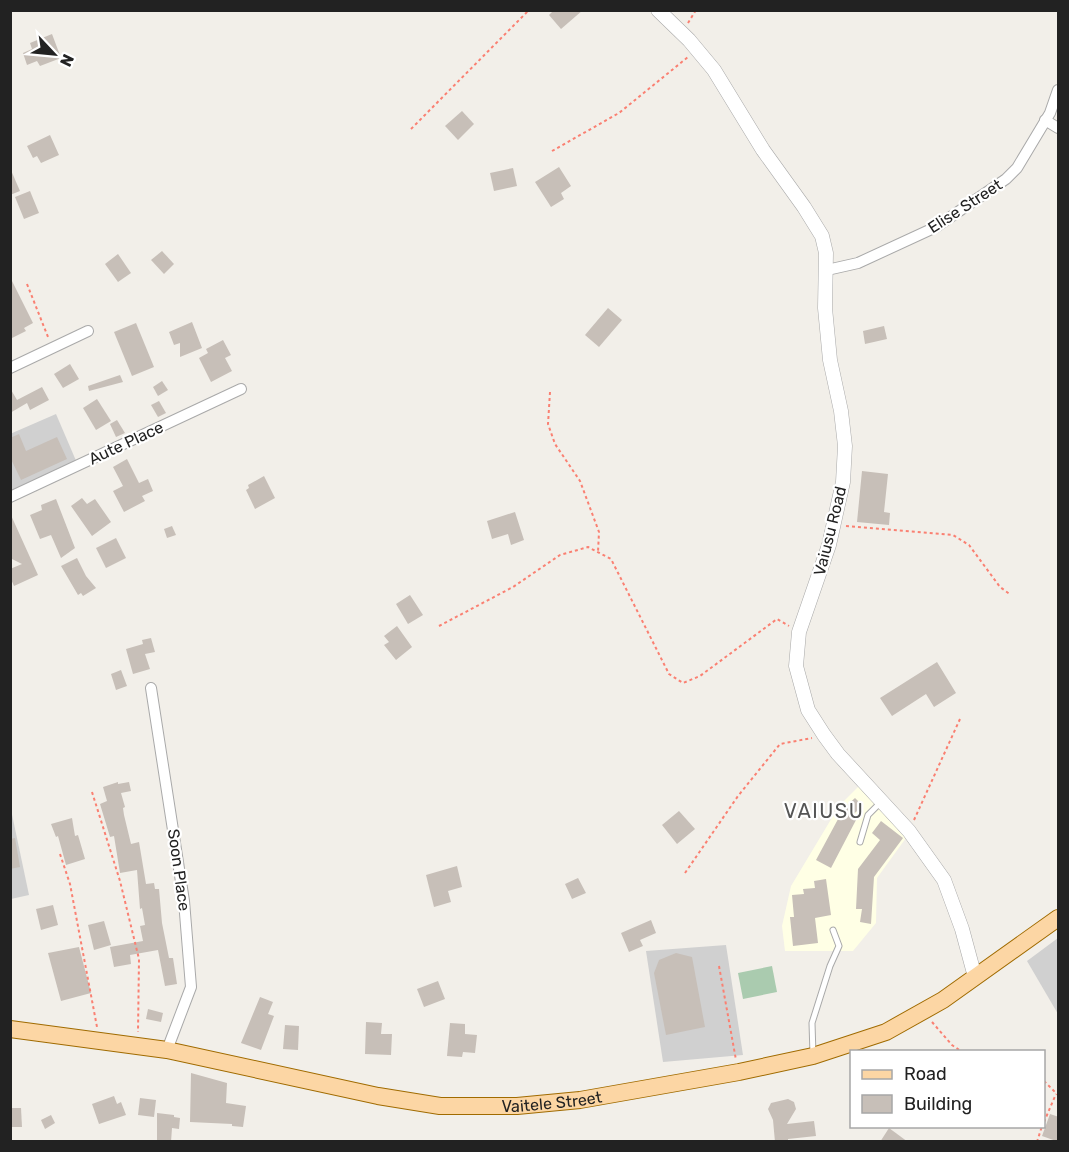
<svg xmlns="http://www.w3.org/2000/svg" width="1069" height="1152" viewBox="0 0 1069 1152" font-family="Rubik,sans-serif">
  <rect width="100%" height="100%" fill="#f2efe9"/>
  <path fill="#ffffe5" d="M861 784 906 838 877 878 876 923 853 951H785L782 926 791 886 839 806Z"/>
  <g fill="#d0d0d0">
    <path d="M56 414 77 463 11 492 10 434Z"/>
    <path d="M10 805 29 895 11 899H10Z"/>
    <path d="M1058 938V1014L1027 961Z"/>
    <path d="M726 945 743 1055 663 1062 646 951Z"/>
  </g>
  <path fill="#aacbaf" d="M772 966 777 992 743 999 738 973Z"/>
  <g fill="#c7bfb8">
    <path d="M554 10H583L561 29 549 15Z"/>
    <path d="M52 34 61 58 40 66 37 61 27 65 23 53 32 49 30 43Z"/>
    <path d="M462 111 474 124 458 140 445 126Z"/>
    <path d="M50 135 59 155 41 163 37 156 33 158 27 146Z"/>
    <path d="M559 167 571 186 561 193 564 199 551 207 535 182Z"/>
    <path d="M10 168 20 191 10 195Z"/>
    <path d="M513 168 517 186 494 191 490 173Z"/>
    <path d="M30 191 39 213 24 219 15 197Z"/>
    <path d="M162 251 174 264 164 274 151 260Z"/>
    <path d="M118 254 131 273 118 282 105 264Z"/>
    <path d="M10 277 33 323 24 328 26 331 10 339Z"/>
    <path d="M608 308 622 320 599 347 585 335Z"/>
    <path d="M192 322 202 348 180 357V343L174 345 169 332Z"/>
    <path d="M136 323 154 367 132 376 114 332Z"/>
    <path d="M884 326 887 339 865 344 863 331Z"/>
    <path d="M223 340 231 355 225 358 232 371 211 382 199 358 208 353 206 349Z"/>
    <path d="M70 364 79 379 63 388 54 374Z"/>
    <path d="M120 375 123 382 89 391 88 386Z"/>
    <path d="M162 381 168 390 158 396 153 387Z"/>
    <path d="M42 387 49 400 30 410 27 403 10 413V388L17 400Z"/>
    <path d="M97 399 111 421 96 430 83 408Z"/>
    <path d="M159 401 166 413 158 417 151 405Z"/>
    <path d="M117 420 125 433 116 437 110 424Z"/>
    <path d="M19 434 26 451 57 437 67 459 21 480 10 457V438Z"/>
    <path d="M127 459 139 483 148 479 153 491 142 496 145 501 124 512 113 491 123 486 113 467Z"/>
    <path d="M862 471 888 474 884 512 890 513 889 525 857 522Z"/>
    <path d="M264 476 275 498 255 509 246 490 249 488 248 485Z"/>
    <path d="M82 498 87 504 95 499 111 522 92 536 71 506Z"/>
    <path d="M56 499 75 548 61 558 51 535 40 539 30 515 42 510 41 505Z"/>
    <path d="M515 512 524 540 511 545 508 534 492 539 487 521Z"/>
    <path d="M10 513 38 575 14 586 10 577V569L22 564 10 558Z"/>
    <path d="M172 526 176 535 167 538 164 529Z"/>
    <path d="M116 538 126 558 106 568 96 548Z"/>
    <path d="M77 558 86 576 96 588 83 596 81 593 78 595 61 566Z"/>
    <path d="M410 595 423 615 408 624 396 604Z"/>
    <path d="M397 626 412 647 396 660 384 645 389 642 384 636Z"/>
    <path d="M151 638 155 652 145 654 150 669 133 674 126 649 143 644 142 640Z"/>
    <path d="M937 662 956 693 934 707 926 694 892 716 880 698Z"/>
    <path d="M121 670 127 686 116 690 111 674Z"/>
    <path d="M118 782V784L129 782 131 791 121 793 125 807 123 808 124 815 131 844 139 842 146 884 154 883 155 889H159L162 923 169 958H173L177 984 165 986 158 950 130 955 131 964 114 967 110 947 143 941 140 926 145 925 142 908 140 909 137 870 120 873 114 836 110 837 100 804 107 801 103 787Z"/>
    <path d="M855 798 863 806 850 817 856 820 831 868 816 860 844 808Z"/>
    <path d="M679 811 695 829 677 844 662 825Z"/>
    <path d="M72 818 75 836 78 835 85 859 66 865 58 836 56 837 51 824Z"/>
    <path d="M881 821 903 838 874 877 871 924 860 922 862 909H856L858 869 880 840 872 833Z"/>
    <path d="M15 838 20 867 10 869V839Z"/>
    <path d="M457 866 462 887 448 891 451 902 434 907 426 875Z"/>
    <path d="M578 878 586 893 572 899 565 884Z"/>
    <path d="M826 879 831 915 815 918 818 943 793 946 790 917H794L792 895 804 894 803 889 815 888 814 881Z"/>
    <path d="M53 905 58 925 41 930 36 909Z"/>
    <path d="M651 920 656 933 640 940 643 946 629 952 621 933Z"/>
    <path d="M104 921 111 945 94 950 88 925Z"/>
    <path d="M79 947 91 993 61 1001 48 953Z"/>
    <path d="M676 953 692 957 705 1027 666 1035 654 973 659 960Z"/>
    <path d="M438 981 445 999 424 1007 417 989Z"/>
    <path d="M260 997 273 1002 268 1014 274 1016 261 1050 241 1043Z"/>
    <path d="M148 1009 163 1013 161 1022 146 1019Z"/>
    <path d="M366 1022 382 1023 381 1034H392L391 1055 365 1054Z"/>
    <path d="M450 1023 465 1024V1034L477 1035 475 1053 463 1052 462 1057 447 1056Z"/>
    <path d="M285 1025 299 1026 298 1050 283 1049Z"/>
    <path d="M191 1073 227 1083 226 1103 246 1106 243 1127 232 1126V1124L190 1122Z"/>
    <path d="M114 1096 117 1104 121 1102 126 1115 99 1124 92 1104Z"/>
    <path d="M140 1098 156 1100 154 1117 138 1115Z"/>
    <path d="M788 1099 794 1102 796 1109 787 1124 814 1121 816 1136 788 1139V1142H775L773 1120 768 1109 771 1103Z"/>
    <path d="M10 1108H21L22 1127H11Z"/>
    <path d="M157 1113 174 1115V1117L180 1118 179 1129 172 1128 171 1142 157 1140Z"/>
    <path d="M1050 1114 1059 1117V1142L1042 1136Z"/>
    <path d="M51 1115 55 1123 45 1129 41 1120Z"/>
    <path d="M889 1128 908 1142H880Z"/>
  </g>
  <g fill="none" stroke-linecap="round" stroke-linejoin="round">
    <g stroke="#a9a9a9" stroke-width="7">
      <g id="service">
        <path d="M860 842 868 815 881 802"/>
        <path d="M813 1055 812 1023 830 966 839 946 833 930"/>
      </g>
    </g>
    <g stroke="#a9a9a9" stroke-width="12">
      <g id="minor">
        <path d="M1045 120 1058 128"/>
        <path d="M827 270 858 263 936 227 1006 179 1017 168 1050 113 1058 90"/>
        <path d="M10 368 88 331"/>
        <path d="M10 497 241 389"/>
        <path d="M151 688 184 901 191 987 167 1050"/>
      </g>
    </g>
    <g stroke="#a9a9a9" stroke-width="15">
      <path id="tertiary" d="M658 10 689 40 714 70 763 150 804 207 822 236 826 253 825 308 830 360 841 411 845 446 843 482 829 545 799 632 796 666 808 710 824 735 838 754 909 831 944 880 962 929 975 977"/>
    </g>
    <g stroke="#a06b00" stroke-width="18">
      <g id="primary">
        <path id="s1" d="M10 1029 167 1050 378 1096 440 1106H517L580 1100 739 1072 813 1056 886 1032 943 1000 1058 918"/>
      </g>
    </g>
    <g stroke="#fa8072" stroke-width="2" stroke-dasharray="3 3" stroke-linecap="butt">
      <path d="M688 23 696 10"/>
      <path d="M411 129 529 10"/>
      <path d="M552 151 619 113 688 57"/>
      <path d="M27 284 48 337"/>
      <path d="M550 392 548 424 555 444 580 481 599 532 598 552"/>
      <path d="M846 526 953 535 969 545 1000 587 1011 595"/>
      <path d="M439 626 513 587 560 555 588 547 611 559 669 674 683 683 700 676 777 619 789 626"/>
      <path d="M92 792 120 881 139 959 138 1032"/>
      <path d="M914 820 960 719"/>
      <path d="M60 854 70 884 97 1027"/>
      <path d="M685 873 738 796 780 744 812 738"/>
      <path d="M719 966 736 1060"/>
      <path d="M932 1022 952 1045 962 1052"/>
      <path d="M1044 1081 1058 1095"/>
      <path d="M1044 1122 1056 1094"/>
      <path d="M1037 1142 1042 1126"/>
    </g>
    <use href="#service" stroke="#fff" stroke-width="5"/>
    <use href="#minor" stroke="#fff" stroke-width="10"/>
    <use href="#tertiary" stroke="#fff" stroke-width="14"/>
    <use href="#primary" stroke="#fcd6a4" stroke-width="16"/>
  </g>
  <g text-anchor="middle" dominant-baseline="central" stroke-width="4.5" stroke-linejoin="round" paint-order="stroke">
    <g font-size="16" fill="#222" stroke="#fff">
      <text transform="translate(965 206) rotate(-33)">Elise Street</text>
      <text transform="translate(126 443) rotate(-25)">Aute Place</text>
      <text transform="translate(830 531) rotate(-76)">Vaiusu Road</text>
      <text transform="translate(179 870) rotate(82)">Soon Place</text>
      <text stroke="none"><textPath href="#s1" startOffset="549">Vaitele Street</textPath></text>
    </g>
    <g font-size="20" letter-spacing="1.5" fill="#555" stroke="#fff">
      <text x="824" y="811">VAIUSU</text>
    </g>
  </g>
  <rect width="1069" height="1152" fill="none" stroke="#222222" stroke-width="24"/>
  <rect x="850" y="1050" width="195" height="78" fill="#ffffff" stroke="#a7a7a7" stroke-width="1.5"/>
  <rect x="862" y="1070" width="30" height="9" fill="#fcd6a4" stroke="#a7a7a7" stroke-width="1.5"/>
  <text x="904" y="1080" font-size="18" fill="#222222">Road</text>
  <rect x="862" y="1095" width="30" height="18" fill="#c7bfb8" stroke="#a7a7a7" stroke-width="1.5"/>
  <text x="904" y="1110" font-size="18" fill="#222222">Building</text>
  <g transform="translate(54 54) rotate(116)" stroke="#ffffff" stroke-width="4.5" paint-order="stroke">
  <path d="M0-4.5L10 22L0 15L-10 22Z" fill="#222222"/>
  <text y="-9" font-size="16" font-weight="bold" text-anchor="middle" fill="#222222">N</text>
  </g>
</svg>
